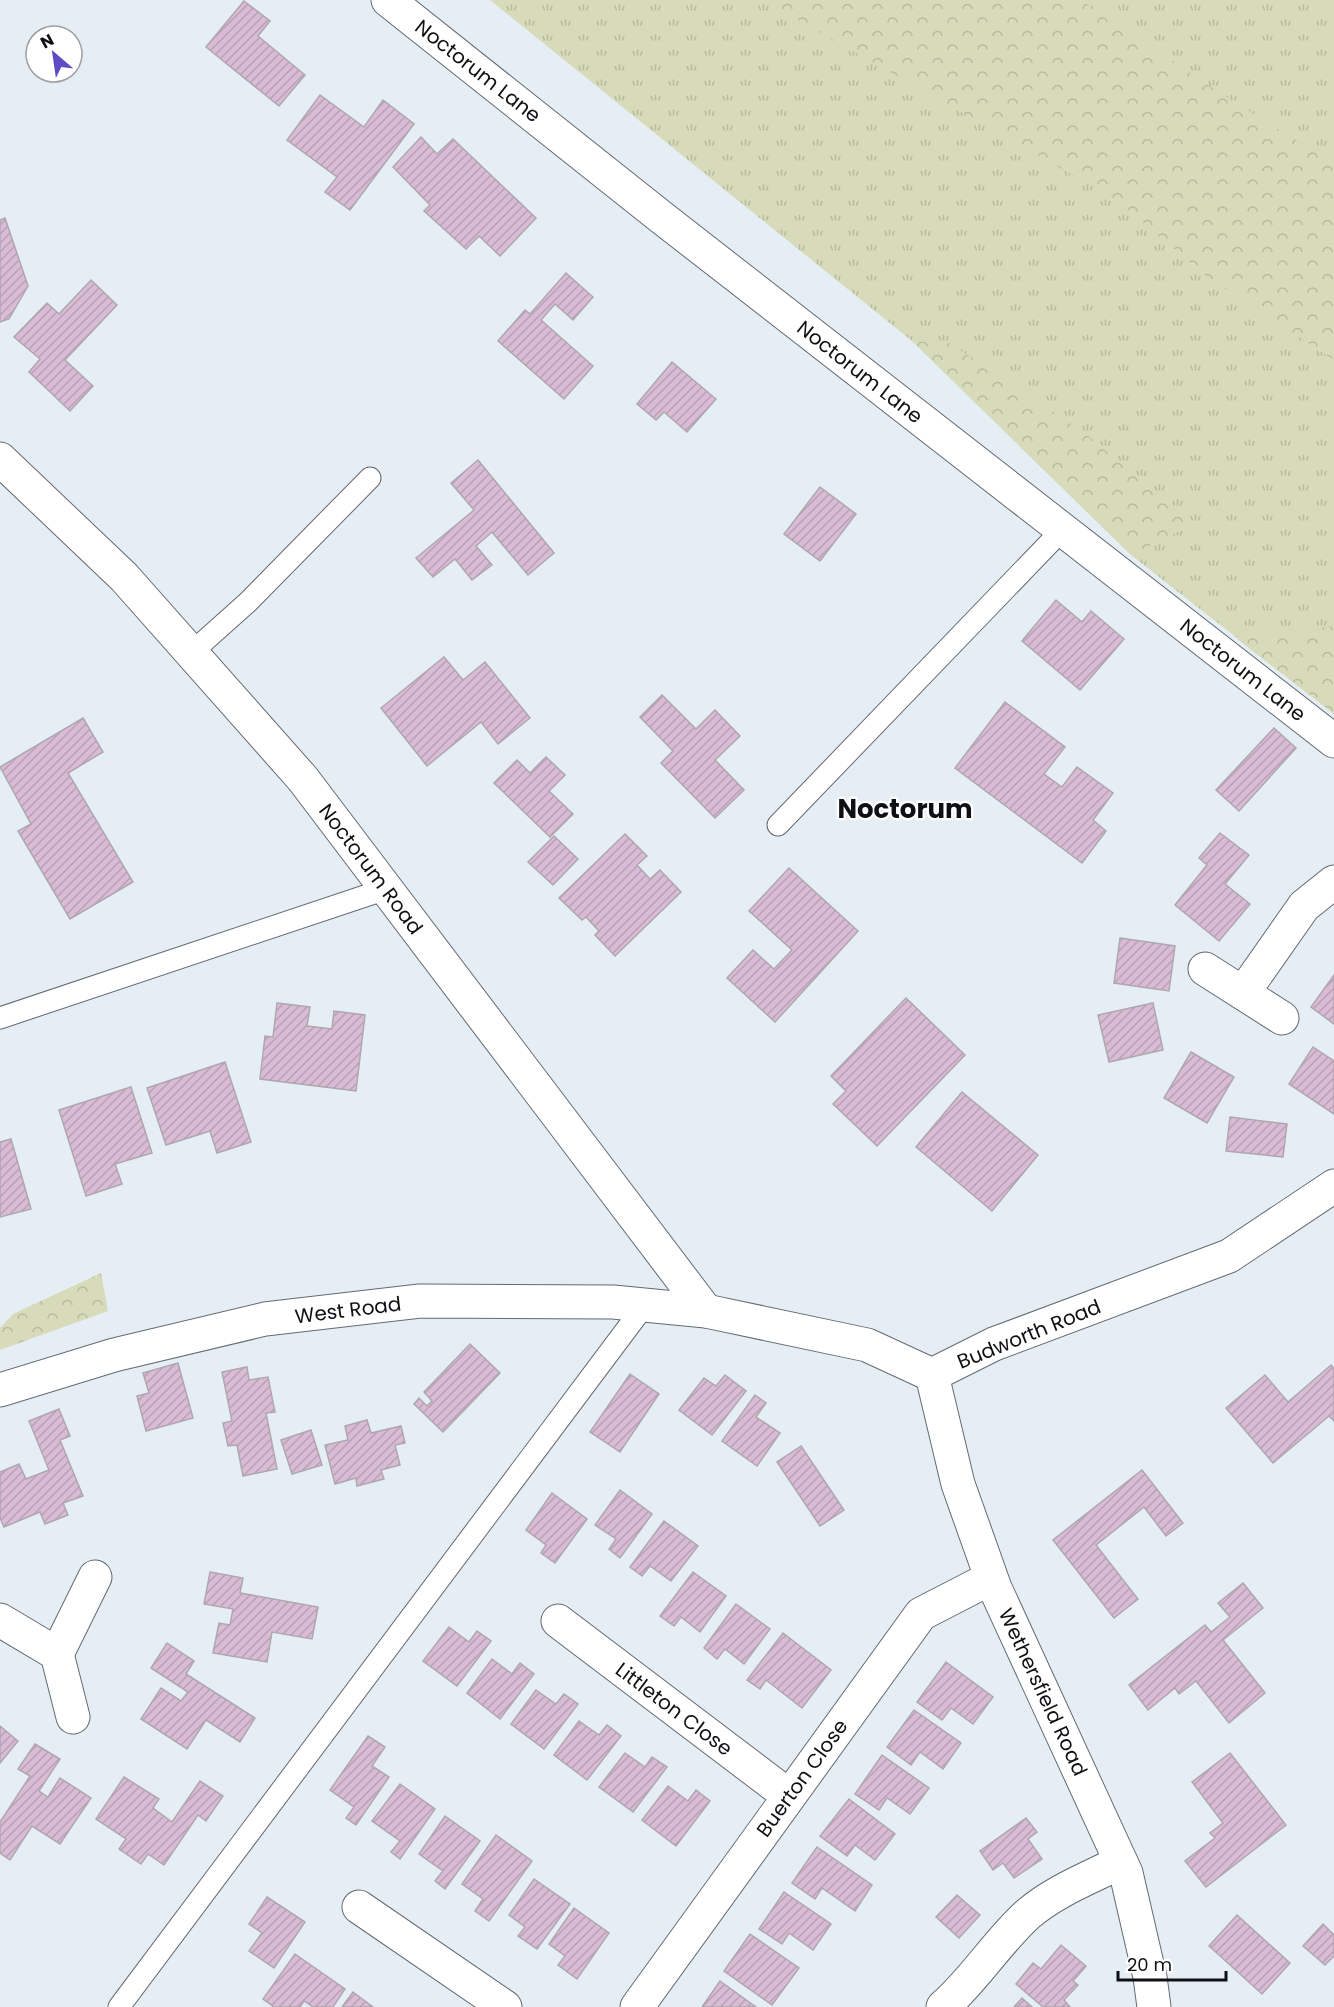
<svg xmlns="http://www.w3.org/2000/svg" width="1334" height="2007" viewBox="0 0 1334 2007" font-family="Poppins,sans-serif">
  <defs>
    <pattern id="grass-tufts" width="24" height="20" patternUnits="userSpaceOnUse" patternTransform="scale(1.5)"><rect width="24" height="20" fill="#d7dbb9"/><path d="M3 7l-1-3M5 7V3M7 7l1-3M15 17l-1-3M17 17v-4M19 17l1-3" fill="none" stroke="#b7bb9e"/></pattern>
    <pattern id="forest-crowns" width="20" height="18" patternUnits="userSpaceOnUse" patternTransform="scale(1.5)"><rect width="20" height="18" fill="#d7dbb9"/><path d="M2 6a3 3 0 1 1 6 0M12 15a3 3 0 1 1 6 0" fill="none" stroke="#b7bb9e"/></pattern>
    <pattern id="building-hatch" width="6" height="6" patternUnits="userSpaceOnUse" patternTransform="scale(1.5)"><rect width="6" height="6" fill="#d9bbd5"/><path d="M-1 1l2-2M0 6l6-6M5 7l2-2" fill="none" stroke="#b9a0b6"/></pattern>
  </defs>
  <rect width="100%" height="100%" fill="#e6eef5"/>
  <path fill="url(#grass-tufts)" d="M490 0H1334V714L1131 555 912 341Z"/>
  <g fill="url(#forest-crowns)">
    <path d="M763 0H1080L1239 105 1334 163V360L1207 277 1115 199Z"/>
    <path d="M912 341 949 343 1086 434 1192 525 1131 555Z"/>
    <path d="M1334 626V714L1237 639Z"/>
    <path d="M101 1273 108 1311 0 1350V1328L13 1314Z"/>
  </g>
  <g fill="url(#building-hatch)" stroke="#afa7ae" stroke-width="1.5">
    <path d="M244 1 270 21 258 36 305 75 279 106 206 47Z"/>
    <path d="M320 95 364 127 383 100 414 124 350 210 325 192 337 177 287 140Z"/>
    <path d="M421 137 437 154 453 139 536 218 500 256 479 236 466 249 424 211 430 205 393 167Z"/>
    <path d="M5 218 28 286 9 319 0 322V220Z"/>
    <path d="M566 273 593 297 573 320 555 304 541 320 593 366 564 399 498 341 525 310 530 314Z"/>
    <path d="M91 280 117 305 65 360 93 386 70 411 29 372 40 359 14 337 47 303 59 314Z"/>
    <path d="M672 362 716 399 687 432 664 412 656 420 637 404Z"/>
    <path d="M478 460 554 553 528 575 492 532 476 546 492 565 472 580 455 559 433 577 416 558 474 510 451 483Z"/>
    <path d="M820 487 856 514 820 561 784 534Z"/>
    <path d="M1056 600 1082 622 1091 611 1124 639 1080 690 1022 641Z"/>
    <path d="M444 657 463 680 485 662 530 718 498 744 481 722 427 766 381 708Z"/>
    <path d="M662 695 696 729 715 710 740 736 715 760 744 790 715 818 661 763 673 751 640 717Z"/>
    <path d="M1005 702 1065 747 1044 774 1062 787 1077 767 1113 793 1093 820 1106 831 1082 863 955 768Z"/>
    <path d="M83 718 103 752 68 773 133 882 70 919 18 831 31 824 0 767Z"/>
    <path d="M1274 728 1296 748 1239 811 1216 790Z"/>
    <path d="M546 757 565 775 549 791 573 814 550 837 494 783 517 760 530 773Z"/>
    <path d="M1220 833 1249 855 1225 884 1250 904 1219 941 1175 905 1207 865 1199 858Z"/>
    <path d="M625 834 647 856 637 865 650 879 660 870 681 892 615 956 595 935 599 931 586 917 582 920 559 898Z"/>
    <path d="M554 836 578 859 553 885 528 862Z"/>
    <path d="M789 868 858 931 775 1022 727 978 753 950 774 969 792 950 749 911Z"/>
    <path d="M1120 938 1175 946 1169 991 1114 983Z"/>
    <path d="M1334 975V1024L1311 1007Z"/>
    <path d="M906 998 965 1055 877 1146 833 1104 846 1091 831 1076Z"/>
    <path d="M277 1003 310 1007 307 1026 332 1029 334 1011 365 1015 356 1091 260 1079 265 1036 273 1037Z"/>
    <path d="M1153 1003 1163 1050 1109 1062 1098 1015Z"/>
    <path d="M1313 1047 1334 1061V1114L1289 1084Z"/>
    <path d="M1191 1052 1234 1077 1207 1123 1164 1098Z"/>
    <path d="M225 1062 251 1142 217 1153 210 1131 166 1145 147 1088Z"/>
    <path d="M131 1087 152 1153 115 1164 122 1184 86 1196 59 1110Z"/>
    <path d="M962 1092 1038 1155 992 1211 916 1147Z"/>
    <path d="M1230 1117 1287 1124 1283 1157 1226 1151Z"/>
    <path d="M11 1139 31 1209 0 1217V1142Z"/>
    <path d="M470 1344 500 1373 443 1432 414 1404 419 1398 427 1406 432 1401 424 1392Z"/>
    <path d="M178 1363 193 1418 146 1431 137 1396 149 1393 143 1373Z"/>
    <path d="M1331 1365 1334 1369V1421L1329 1416 1273 1463 1226 1408 1265 1375 1288 1402Z"/>
    <path d="M247 1367 249 1380 268 1377 275 1412 266 1413 277 1469 243 1476 237 1445 228 1446 223 1423 232 1421 222 1372Z"/>
    <path d="M630 1374 659 1394 620 1452 590 1432Z"/>
    <path d="M725 1375 746 1391 712 1435 679 1410 704 1378 716 1386Z"/>
    <path d="M755 1395 766 1403 756 1417 780 1433 757 1466 722 1441Z"/>
    <path d="M59 1409 70 1436 60 1440 83 1496 63 1503 68 1515 45 1524 40 1512 4 1527 0 1518V1472L19 1464 26 1479 49 1470 29 1421Z"/>
    <path d="M367 1420 371 1433 401 1426 405 1443 395 1445 400 1465 381 1470 384 1479 357 1486 356 1478 335 1484 325 1445 348 1440 345 1426Z"/>
    <path d="M311 1430 322 1465 292 1474 281 1440Z"/>
    <path d="M801 1446 844 1510 820 1526 777 1462Z"/>
    <path d="M1142 1470 1183 1523 1166 1536 1144 1507 1096 1545 1138 1599 1114 1618 1053 1540Z"/>
    <path d="M620 1490 652 1514 620 1558 609 1549 616 1539 595 1525Z"/>
    <path d="M552 1493 587 1519 555 1563 541 1553 546 1545 526 1530Z"/>
    <path d="M664 1521 698 1546 671 1581 650 1566 642 1576 630 1567Z"/>
    <path d="M210 1572 243 1578 240 1593 318 1607 312 1639 272 1632 267 1662 213 1653 219 1623 230 1625 233 1609 204 1604Z"/>
    <path d="M693 1572 726 1596 700 1632 681 1617 674 1626 660 1616Z"/>
    <path d="M1243 1583 1263 1608 1223 1640 1265 1693 1229 1723 1196 1681 1179 1694 1175 1688 1148 1710 1129 1685 1205 1625 1211 1632 1230 1617 1218 1603Z"/>
    <path d="M736 1604 770 1629 744 1664 725 1649 717 1659 704 1648Z"/>
    <path d="M449 1627 469 1642 477 1631 491 1641 457 1686 423 1661Z"/>
    <path d="M783 1633 831 1670 802 1708 766 1680 760 1689 747 1680Z"/>
    <path d="M167 1643 194 1661 186 1674 255 1718 240 1742 206 1720 187 1749 141 1719 161 1688 181 1701 188 1692 151 1668Z"/>
    <path d="M492 1659 512 1674 520 1663 534 1674 500 1719 467 1693Z"/>
    <path d="M946 1662 993 1697 973 1724 951 1708 942 1720 917 1702Z"/>
    <path d="M536 1690 556 1704 564 1694 578 1704 544 1749 511 1724Z"/>
    <path d="M914 1710 961 1743 943 1769 920 1752 911 1765 887 1747Z"/>
    <path d="M579 1721 599 1735 607 1725 621 1736 587 1780 554 1755Z"/>
    <path d="M0 1726 18 1741 0 1763Z"/>
    <path d="M368 1736 385 1747 372 1766 389 1777 356 1825 346 1818 354 1807 330 1790Z"/>
    <path d="M35 1744 60 1759 39 1791 48 1797 60 1778 91 1798 60 1844 32 1826 10 1860 0 1853V1822L30 1776 18 1769Z"/>
    <path d="M625 1753 645 1767 652 1757 667 1767 633 1812 599 1787Z"/>
    <path d="M1230 1753 1286 1825 1206 1887 1185 1861 1215 1838 1210 1833 1223 1823 1192 1782Z"/>
    <path d="M882 1755 929 1788 910 1814 887 1798 879 1810 855 1794Z"/>
    <path d="M124 1777 159 1799 153 1808 172 1822 200 1781 223 1796 206 1821 198 1815 164 1865 148 1854 141 1864 119 1849 126 1839 96 1819Z"/>
    <path d="M400 1784 435 1809 400 1859 391 1852 400 1841 372 1821Z"/>
    <path d="M668 1786 688 1801 696 1790 710 1801 676 1846 642 1820Z"/>
    <path d="M849 1799 895 1834 875 1860 855 1845 847 1856 820 1836Z"/>
    <path d="M445 1816 480 1841 445 1889 435 1881 443 1871 419 1854Z"/>
    <path d="M1026 1818 1037 1832 1028 1839 1042 1859 1014 1878 1003 1863 993 1870 980 1851Z"/>
    <path d="M496 1835 532 1861 489 1921 475 1911 483 1899 462 1884Z"/>
    <path d="M817 1847 872 1885 855 1911 822 1888 815 1899 792 1883Z"/>
    <path d="M534 1879 570 1904 537 1949 518 1936 525 1927 509 1915Z"/>
    <path d="M784 1892 831 1924 813 1950 789 1933 782 1944 759 1929Z"/>
    <path d="M957 1895 980 1915 959 1938 936 1917Z"/>
    <path d="M267 1897 305 1922 274 1968 249 1951 262 1933 249 1924Z"/>
    <path d="M574 1908 609 1933 577 1979 558 1965 565 1956 549 1944Z"/>
    <path d="M1237 1915 1290 1963 1262 1994 1209 1946Z"/>
    <path d="M1323 1924 1334 1935V1956L1325 1965 1303 1946Z"/>
    <path d="M750 1934 799 1968 772 2005 724 1971Z"/>
    <path d="M1061 1945 1086 1966 1073 1981 1078 1985 1064 2000 1070 2007H1043L1016 1984 1033 1963 1041 1969Z"/>
    <path d="M295 1954 345 1989 333 2007H313L304 2001 300 2007H274L263 1999Z"/>
    <path d="M720 1981 756 2007H702Z"/>
    <path d="M353 1992 373 2007H342Z"/>
    <path d="M1022 1998 1032 2007H1014Z"/>
  </g>
  <g fill="none" stroke-linecap="round" stroke-linejoin="round">
    <g stroke="#636a71" stroke-width="23">
      <g id="lane">
        <path d="M191 653 248 602 370 478"/>
        <path d="M778 825 1063 529"/>
        <path d="M0 1018 386 889"/>
        <path d="M119 2007 644 1306"/>
      </g>
    </g>
    <g stroke="#636a71" stroke-width="35">
      <g id="street">
        <path d="M388 0 661 217 1334 741"/>
        <path d="M0 459 124 577 303 779 706 1311"/>
        <path d="M1205 969 1282 1018"/>
        <path d="M1243 993 1304 906 1334 882"/>
        <path d="M932 1375 958 1484 995 1588 1126 1873 1150 1977 1154 2007"/>
        <path d="M0 1390 114 1355 265 1319 420 1301 613 1302 706 1311 867 1345 932 1375 994 1344 1229 1256 1334 1186"/>
        <path d="M0 1620 57 1654 73 1717"/>
        <path d="M558 1621 789 1796"/>
        <path d="M57 1654 95 1577"/>
        <path d="M359 1907 505 2007"/>
        <path d="M637 2007 921 1614 991 1578"/>
        <path d="M943 2007C975 1979 997 1942 1028 1914 1055 1891 1089 1878 1121 1862"/>
      </g>
    </g>
    <use href="#lane" stroke="#fff" stroke-width="21"/>
    <use href="#street" stroke="#fff" stroke-width="33"/>
  </g>
  <g text-anchor="middle" dominant-baseline="central" stroke-width="4.5" stroke-linejoin="round" paint-order="stroke">
    <g font-size="20" fill="#0e1013" stroke="#fff">
      <text transform="translate(478 71) rotate(38)">Noctorum Lane</text>
      <text transform="translate(860 372) rotate(38)">Noctorum Lane</text>
      <text transform="translate(1243 670) rotate(38)">Noctorum Lane</text>
      <text transform="translate(371 869) rotate(53)">Noctorum Road</text>
      <text transform="translate(348 1310) rotate(-7)">West Road</text>
      <text transform="translate(1029 1334) rotate(-22)">Budworth Road</text>
      <text transform="translate(1043 1692) rotate(65)">Wethersfield Road</text>
      <text transform="translate(674 1709) rotate(37)">Littleton Close</text>
      <text transform="translate(802 1778) rotate(-54)">Buerton Close</text>
    </g>
    <g font-size="26" font-weight="bold" fill="#0e1013" stroke="#fff">
      <text x="905" y="809">Noctorum</text>
    </g>
  </g>
  <g transform="translate(54 54) rotate(331)"><circle r="28" fill="#ffffff" stroke="#9f9fa1" stroke-width="1.5"/>
  <path d="M0-4.5L10 22L0 15L-10 22Z" fill="#5e4ac2"/>
  <text y="-9" font-size="16" font-weight="bold" text-anchor="middle" fill="#0e1013">N</text>
  </g>
  <path d="M1118 1971v9h108v-9" fill="none" stroke="#0e1013" stroke-width="3"/>
  <text x="1127" y="1971" font-size="18" fill="#0e1013" stroke="#ffffff" stroke-width="4.5" paint-order="stroke">20 m</text>
</svg>
